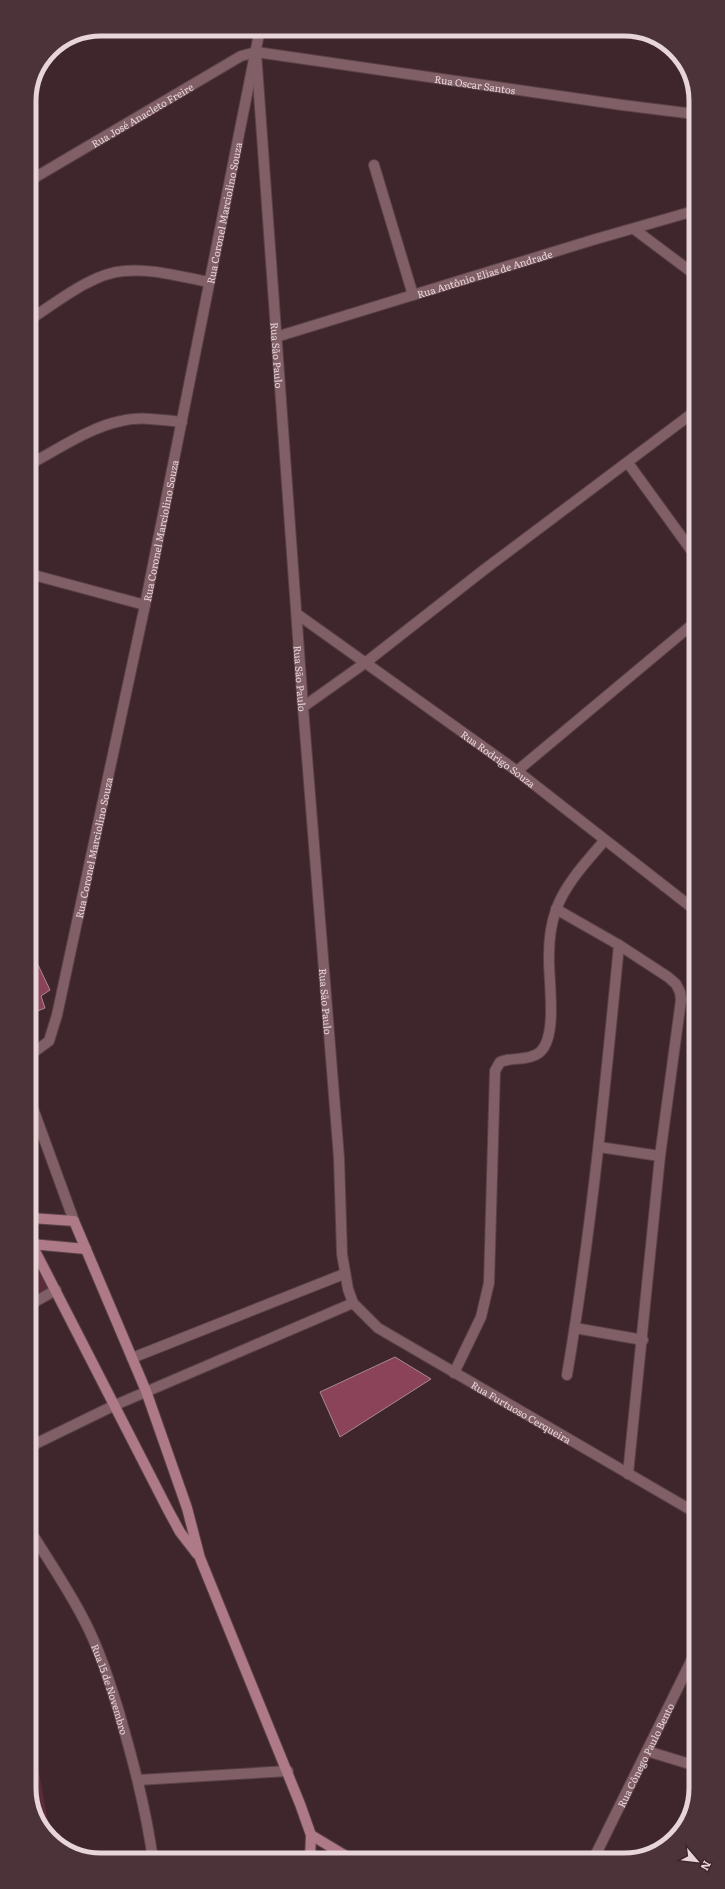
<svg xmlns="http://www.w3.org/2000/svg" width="725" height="1889" viewBox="0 0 725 1889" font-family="Literata,serif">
  <rect width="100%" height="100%" fill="#3f252c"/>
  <g fill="#5c2b3a">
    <path d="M31 1264H33L51 1289 31 1299Z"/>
    <path d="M31 1729 51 1838 32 1807Z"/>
  </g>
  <g fill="#8b4359" stroke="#a98991">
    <path d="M30 948 50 990 41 996 45 1008 30 1014Z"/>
    <path d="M395 1357 431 1379 340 1437 320 1392Z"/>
  </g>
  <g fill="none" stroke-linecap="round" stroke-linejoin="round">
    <g stroke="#5a4148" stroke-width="12">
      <g id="street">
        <path id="s1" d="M256 52 303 707 339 1158 342 1254 348 1289 353 1303 378 1328 696 1513"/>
        <path d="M374 165 413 295"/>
        <path id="s2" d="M29 181 241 56 256 52 622 105 694 114"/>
        <path d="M634 229 694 274"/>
        <path d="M29 320C56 303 92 273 124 271 151 268 181 277 209 282"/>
        <path id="s3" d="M276 337 596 239 694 211"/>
        <path d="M628 463 694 554"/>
        <path d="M30 464C57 450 90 427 121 421 141 416 162 420 182 422"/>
        <path d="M30 574 145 605"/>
        <path id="s4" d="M297 614 517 771 695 910"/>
        <path d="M303 707 365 663 485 569 694 412"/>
        <path d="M517 771 694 623"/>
        <path d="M556 909 619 945 668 977 676 984 680 992 681 1000 660 1156 628 1474"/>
        <path id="s5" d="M30 1055 49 1041 57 1015 145 605 260 29"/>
        <path d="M31 1103 74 1221"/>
        <path d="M599 1147 660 1156"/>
        <path d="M31 1304 56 1290"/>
        <path d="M575 1328 643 1340"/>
        <path d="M132 1358 344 1274"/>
        <path d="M454 1373 481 1317 489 1283 495 1071 500 1062C512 1057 532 1061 541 1051 558 1034 548 978 549 955 549 940 551 924 556 910 565 884 587 861 605 840"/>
        <path d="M567 1375C591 1233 605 1089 619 945"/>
        <path d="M31 1446 113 1406 353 1303"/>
        <path id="s6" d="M31 1532C49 1561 68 1589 83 1618 99 1648 109 1680 119 1712 133 1761 146 1809 153 1860"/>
        <path d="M647 1751 696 1766"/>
        <path d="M138 1780 288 1771"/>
        <path id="s7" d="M594 1858 696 1651"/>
      </g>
    </g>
    <g stroke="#5a4148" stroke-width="12">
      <g id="secondary">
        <path d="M31 1218 74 1221 146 1391 187 1508 200 1558 300 1804 311 1835 310 1859"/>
        <path d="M31 1243 168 1510 180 1532 197 1554"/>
        <path d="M31 1244 86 1249"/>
        <path d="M311 1835 351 1859"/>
      </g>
    </g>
    <use href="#street" stroke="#815f67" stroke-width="10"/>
    <use href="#secondary" stroke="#af7a88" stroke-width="10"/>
  </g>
  <g text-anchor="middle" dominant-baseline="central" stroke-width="3.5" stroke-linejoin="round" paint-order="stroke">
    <g font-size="10" fill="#e7d5d9" stroke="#3f252c">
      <text stroke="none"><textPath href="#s2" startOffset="483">Rua Oscar Santos</textPath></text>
      <text stroke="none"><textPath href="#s2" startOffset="131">Rua José Anacleto Freire</textPath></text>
      <text stroke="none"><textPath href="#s5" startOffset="870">Rua Coronel Marciolino Souza</textPath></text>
      <text stroke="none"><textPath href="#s3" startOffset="218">Rua Antônio Elias de Andrade</textPath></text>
      <text stroke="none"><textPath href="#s1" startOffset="304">Rua São Paulo</textPath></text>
      <text stroke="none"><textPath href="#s5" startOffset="546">Rua Coronel Marciolino Souza</textPath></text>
      <text stroke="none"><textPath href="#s1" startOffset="628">Rua São Paulo</textPath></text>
      <text stroke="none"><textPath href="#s4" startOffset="248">Rua Rodrigo Souza</textPath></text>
      <text stroke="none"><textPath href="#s5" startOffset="222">Rua Coronel Marciolino Souza</textPath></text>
      <text stroke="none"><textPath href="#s1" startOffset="952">Rua São Paulo</textPath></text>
      <text stroke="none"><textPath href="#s1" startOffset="1457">Rua Furtuoso Cerqueira</textPath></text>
      <text stroke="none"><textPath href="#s6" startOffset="177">Rua 15 de Novembro</textPath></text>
      <text stroke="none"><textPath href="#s7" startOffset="115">Rua Cônego Paulo Bento</textPath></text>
    </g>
  </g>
  <path d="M0 0H725V1889H0ZM101 36H624A65 65 0 0 1 689 101V1788A65 65 0 0 1 624 1853H101A65 65 0 0 1 36 1788V101A65 65 0 0 1 101 36Z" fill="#4c333a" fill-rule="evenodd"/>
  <path fill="none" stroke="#e7d5d9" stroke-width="5" d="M101 36H624A65 65 0 0 1 689 101V1788A65 65 0 0 1 624 1853H101A65 65 0 0 1 36 1788V101A65 65 0 0 1 101 36Z"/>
  <g transform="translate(697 1861) rotate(118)" stroke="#3f252c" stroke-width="3" paint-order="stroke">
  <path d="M0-3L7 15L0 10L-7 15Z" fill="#e7d5d9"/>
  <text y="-6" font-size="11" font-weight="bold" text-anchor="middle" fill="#e7d5d9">N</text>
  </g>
</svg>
